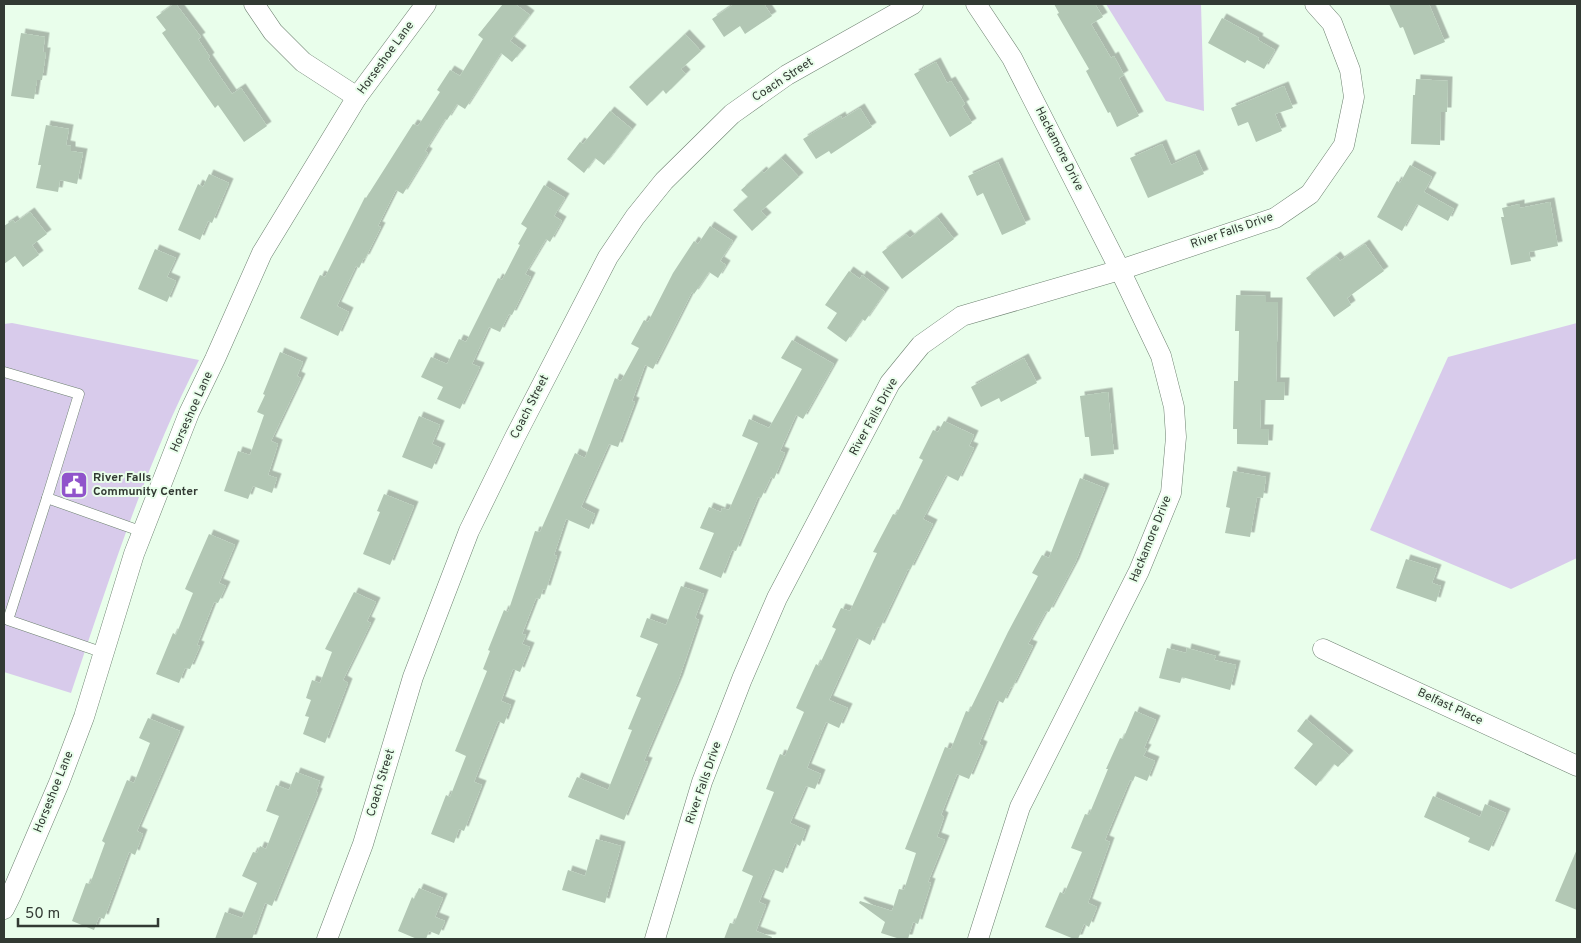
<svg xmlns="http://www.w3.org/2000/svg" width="1581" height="943" viewBox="0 0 1581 943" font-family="Overpass,sans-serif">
  <defs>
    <filter id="shadow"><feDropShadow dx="4.5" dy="-4.5" stdDeviation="0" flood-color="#0004"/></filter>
  </defs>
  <rect width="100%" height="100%" fill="#e9feeb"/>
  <g fill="#d8cbeb">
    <path d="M1106 4H1201L1204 111 1166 101Z"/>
    <path d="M12 323 199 360C145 466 109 580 71 693L4 672V324Z"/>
    <path d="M1577 323V558L1511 589 1370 530 1448 357Z"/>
  </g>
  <g fill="#b2c7b4" filter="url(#shadow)">
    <path d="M174 4H176L201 37 198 39 210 57 208 59 232 94 241 88 267 126 244 142 218 105 215 108 162 33 166 30 156 17Z"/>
    <path d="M503 4H515L530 15 510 41 522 50 512 62 501 53 465 109 457 104 447 120 445 119 425 151 428 153 403 194 396 190 378 226 381 227 365 259 364 258 359 268 356 266 337 306 349 312 338 336 300 318 320 275 325 277 365 197 366 198 413 124 418 126 440 92 437 90 450 70 460 76 483 39 478 35Z"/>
    <path d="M734 4H764L772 16 745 34 740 26 724 37 712 19Z"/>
    <path d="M1054 4H1095L1103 17 1091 24 1111 58 1114 56 1124 75 1119 78 1139 116 1117 127 1110 112 1108 113 1086 71 1089 69 1057 14 1059 13Z"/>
    <path d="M1389 4H1429L1445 42 1414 55 1403 27 1400 28Z"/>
    <path d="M1222 18 1259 38 1258 40 1275 50 1264 69 1247 60 1245 63 1208 43Z"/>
    <path d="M21 33 45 37 43 52H46L42 80H37L34 99 11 96Z"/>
    <path d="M685 34 701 51 681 69 686 74 666 94 663 90 647 106 629 87Z"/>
    <path d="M936 62 947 83 951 81 965 104 962 106 972 123 950 137 914 74Z"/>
    <path d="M1416 79 1448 81 1447 112H1441L1440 145 1411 144 1413 95H1415Z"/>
    <path d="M1284 86 1293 108 1275 114 1282 131 1256 142 1248 122 1238 126 1231 108Z"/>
    <path d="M860 108 872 127 831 154 829 151 816 159 803 139 841 116 842 119Z"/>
    <path d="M610 111 632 129 604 165 595 158 584 173 567 159 580 142 583 144Z"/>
    <path d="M46 125 69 129 66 145 71 146V151L83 153 77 184 60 180 58 192 36 188 41 165H38Z"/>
    <path d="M1162 144 1171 165 1195 154 1204 174 1148 198 1130 158Z"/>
    <path d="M781 158 799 177 761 211 767 217 752 231 733 210 748 197 741 190 762 171 764 173Z"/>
    <path d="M998 162 1026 224 1002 235 983 193 977 196 968 176Z"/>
    <path d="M1410 165 1432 177 1424 192 1454 209 1448 221 1417 204 1402 231 1377 217 1397 181 1400 183Z"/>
    <path d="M209 174 229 183 212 223 208 221 200 240 178 230 198 184 203 187Z"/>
    <path d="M544 185 565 198 554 216 562 221 550 242 546 239 525 274 531 277 512 315 509 314 500 332 489 327 472 364 480 367 460 409 437 399 443 387 421 377 431 357 447 364 459 339 466 342 498 278 502 280 520 245 518 244 527 228 521 224Z"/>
    <path d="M1550 202 1558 246 1529 252 1531 261 1511 265 1501 217H1504L1502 208 1520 204V208Z"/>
    <path d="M30 212 47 234 32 245 39 255 23 267 15 256 4 264V226L13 220 15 223Z"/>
    <path d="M937 217 954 239 902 279 882 252 906 234 910 238Z"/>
    <path d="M710 226 733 241 720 261 726 265 718 278 709 272 694 294 692 292 653 369 645 365 632 401 635 402 618 447 609 444 581 507 595 514 589 529 566 519 554 555 557 556 546 590 543 589 540 599 536 598 522 634 526 635 522 644 530 647 520 672 513 669 501 701 511 705 504 724 498 721 474 782 482 785 464 831 459 829 454 843 431 834 446 795 450 797 466 756 455 751 487 671 483 669 490 651 488 650 504 610 508 612 535 531 540 532 575 453 585 458 615 378 621 381 639 348 631 344 644 320 648 322 673 273 694 241 698 244Z"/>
    <path d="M1365 244 1384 271 1347 298 1351 305 1334 317 1306 278 1336 256 1340 261Z"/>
    <path d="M155 249 176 258 167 277 176 281 167 302 138 289Z"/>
    <path d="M849 271 860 279 862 275 885 292 865 321 862 319 846 342 827 328 837 313 825 305Z"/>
    <path d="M1236 295 1266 296V302H1278L1276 382H1285L1284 400H1261L1260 429H1269L1268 445 1237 444V429H1233L1234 381H1238L1239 331H1235Z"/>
    <path d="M792 340 834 364 803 419 796 415 780 451 785 453 774 479 771 477 761 498 758 497 736 551 732 550 721 578 699 569 714 533 700 528 709 507 721 512 722 508 729 510 758 443 742 436 749 419 769 428 802 369 781 358Z"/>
    <path d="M280 352 303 362 297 376 301 378 271 441 278 444 268 475 277 478 272 493 253 486 248 499 224 491 238 451 250 455 264 415 257 412 265 395 263 394Z"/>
    <path d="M1024 358 1037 383 1001 402 999 398 981 407 971 387Z"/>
    <path d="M1108 392 1114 454 1091 456 1089 437H1085L1080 396Z"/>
    <path d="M419 416 440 425 432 444 441 448 432 469 402 457Z"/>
    <path d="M944 421 974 435 969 446 974 448 958 481 946 475 923 519 933 524 910 570 908 569 880 628 878 627 870 645 857 638 829 700 848 708 839 728 826 722 807 768 821 774 815 789 806 786 790 823 806 830 800 846 795 843 783 873 773 869 759 902 766 905 756 931 772 937 771 939H724L730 923 734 924 753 876 742 871 774 792 766 789 780 754 785 756 804 712 796 708 816 664 819 666 836 629 832 627 841 608 850 611 877 553 873 552 893 514 896 515 923 460 919 458 933 430 938 432Z"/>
    <path d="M1233 471 1266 477 1263 498 1257 497 1250 537 1225 533 1230 508 1226 507Z"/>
    <path d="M1080 478 1105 488 1075 563 1049 612 1046 611 1028 644 1033 646 1012 688 1011 687 1003 703 997 700 979 744 983 746 969 779 957 774 941 815 944 817 937 837 945 840 928 882 931 883 918 924 913 922 908 939H900L881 933 885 922 859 903 860 901 892 911 899 889 904 890 916 853 905 849 945 747 951 749 966 711 969 712 1008 632 1038 576 1032 573 1042 555 1049 558Z"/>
    <path d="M384 494 414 506 390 565 363 554 380 512 377 511Z"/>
    <path d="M209 534 235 545 219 583 226 586 218 603 214 602 197 645 200 646 190 669 185 668 179 683 156 674 173 633 176 635 193 593 185 589Z"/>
    <path d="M1406 559 1437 569 1432 583 1441 586 1436 602 1396 588Z"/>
    <path d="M681 586 704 594 695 618 699 620 679 679 644 761 648 762 624 820 568 797 577 777 608 790 632 730 628 729 641 698 636 696 658 644 640 637 647 618 666 625Z"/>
    <path d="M354 592 376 602 367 621 371 623 343 680 348 683 325 743 303 734 309 717 305 716 311 700 306 698 312 680 320 683 332 652 325 649Z"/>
    <path d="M1167 648 1186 653 1187 648 1216 656 1214 660 1236 665 1230 690 1182 677 1180 683 1159 678Z"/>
    <path d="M1135 711 1156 720 1144 748 1147 749 1143 756 1155 761 1147 781 1135 776 1133 781 1130 780 1105 840 1110 842 1088 903 1097 907 1089 927 1084 924 1078 939H1074L1045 927 1060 892 1064 894 1082 852 1071 848 1085 814 1089 815 1108 769H1106L1120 738 1123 739Z"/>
    <path d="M148 718 180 731 137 831 143 834 135 855 129 852 104 919 99 917 94 930 72 921 86 883 90 884 105 843 102 841 127 780 134 783 150 743 139 738Z"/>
    <path d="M1306 719 1349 755 1338 767 1334 764 1316 786 1294 768 1313 744 1297 731Z"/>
    <path d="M296 772 320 781 316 792 318 793 272 906 265 903 252 939H215L225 912 242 918 257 883 242 876 253 852 257 853 260 846 266 849 279 816 266 811 276 785 289 790Z"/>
    <path d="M1433 796 1480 817 1485 804 1506 813 1489 851 1468 842 1470 838 1424 817Z"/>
    <path d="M596 839 621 846 605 903 562 890 568 870 585 876Z"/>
    <path d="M1577 849V910L1555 901Z"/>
    <path d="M419 888 443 898 435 917 445 921 439 935 429 931 426 939H417L398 931 412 897 414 899Z"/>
  </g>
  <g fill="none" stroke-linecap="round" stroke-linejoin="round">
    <g stroke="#6d8170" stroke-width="11">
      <g id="lane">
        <path d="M4 372 79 394 47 498"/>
        <path d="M104 653 8 620 47 498 143 532"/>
      </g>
    </g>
    <g stroke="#6d8170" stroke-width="21">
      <g id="street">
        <path d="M254 4 273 32 303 62 357 97"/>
        <path d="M976 4 1012 58 1120 270 1161 356 1174 407 1176 437 1171 493 1139 571 1020 807 978 939"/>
        <path d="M1323 649 1577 766"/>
        <path d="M4 909 11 895 59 783 84 717 134 554 189 413 215 359 262 253 357 97 426 4"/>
        <path d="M327 939 363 844 413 677 469 531 515 437 608 257 635 217 664 181 732 114 787 75 913 4"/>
        <path d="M655 939 702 782 742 679 777 598 890 383 921 345 962 316 1120 270 1275 218 1310 194 1344 145 1354 97 1350 70 1332 23 1315 4"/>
      </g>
    </g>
    <use href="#lane" stroke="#fff" stroke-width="10"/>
    <use href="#street" stroke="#fff" stroke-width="20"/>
  </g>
  <defs>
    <g id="civic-square" transform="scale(1.4375)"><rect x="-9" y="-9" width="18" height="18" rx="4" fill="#9054cb" stroke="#e9feeb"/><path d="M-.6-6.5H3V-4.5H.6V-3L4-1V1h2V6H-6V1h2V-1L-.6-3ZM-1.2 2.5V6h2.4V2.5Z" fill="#fff"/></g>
  </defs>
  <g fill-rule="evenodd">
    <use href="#civic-square" x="74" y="485"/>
  </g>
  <g text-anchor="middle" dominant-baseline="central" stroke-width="4" stroke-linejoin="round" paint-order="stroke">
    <g font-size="12" fill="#323a33" stroke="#e9feeb">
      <text transform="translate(386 58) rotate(-54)">Horseshoe Lane</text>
      <text transform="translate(783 80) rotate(-33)">Coach Street</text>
      <text transform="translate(1059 149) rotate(63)">Hackamore Drive</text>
      <text transform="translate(1232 231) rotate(-19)">River Falls Drive</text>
      <text transform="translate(530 407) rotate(-63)">Coach Street</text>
      <text transform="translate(192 412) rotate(-66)">Horseshoe Lane</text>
      <text transform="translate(874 417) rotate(-61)">River Falls Drive</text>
      <text transform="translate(1151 539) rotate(-68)">Hackamore Drive</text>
      <text transform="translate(1450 707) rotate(25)">Belfast Place</text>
      <text transform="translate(381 783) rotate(-73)">Coach Street</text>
      <text transform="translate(704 783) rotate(-71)">River Falls Drive</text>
      <text transform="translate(54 792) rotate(-68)">Horseshoe Lane</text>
    </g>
    <g font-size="12" font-weight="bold" fill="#323a33" stroke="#e9feeb" text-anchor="start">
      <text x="93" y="478">River Falls<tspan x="93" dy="14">Community Center</tspan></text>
    </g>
  </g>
  <rect width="1581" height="943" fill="none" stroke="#323a33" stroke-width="10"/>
  <path d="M18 918v8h140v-8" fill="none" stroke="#323a33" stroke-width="2.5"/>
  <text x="25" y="918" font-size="15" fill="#323a33" stroke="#e9feeb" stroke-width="4" paint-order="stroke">50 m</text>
</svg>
